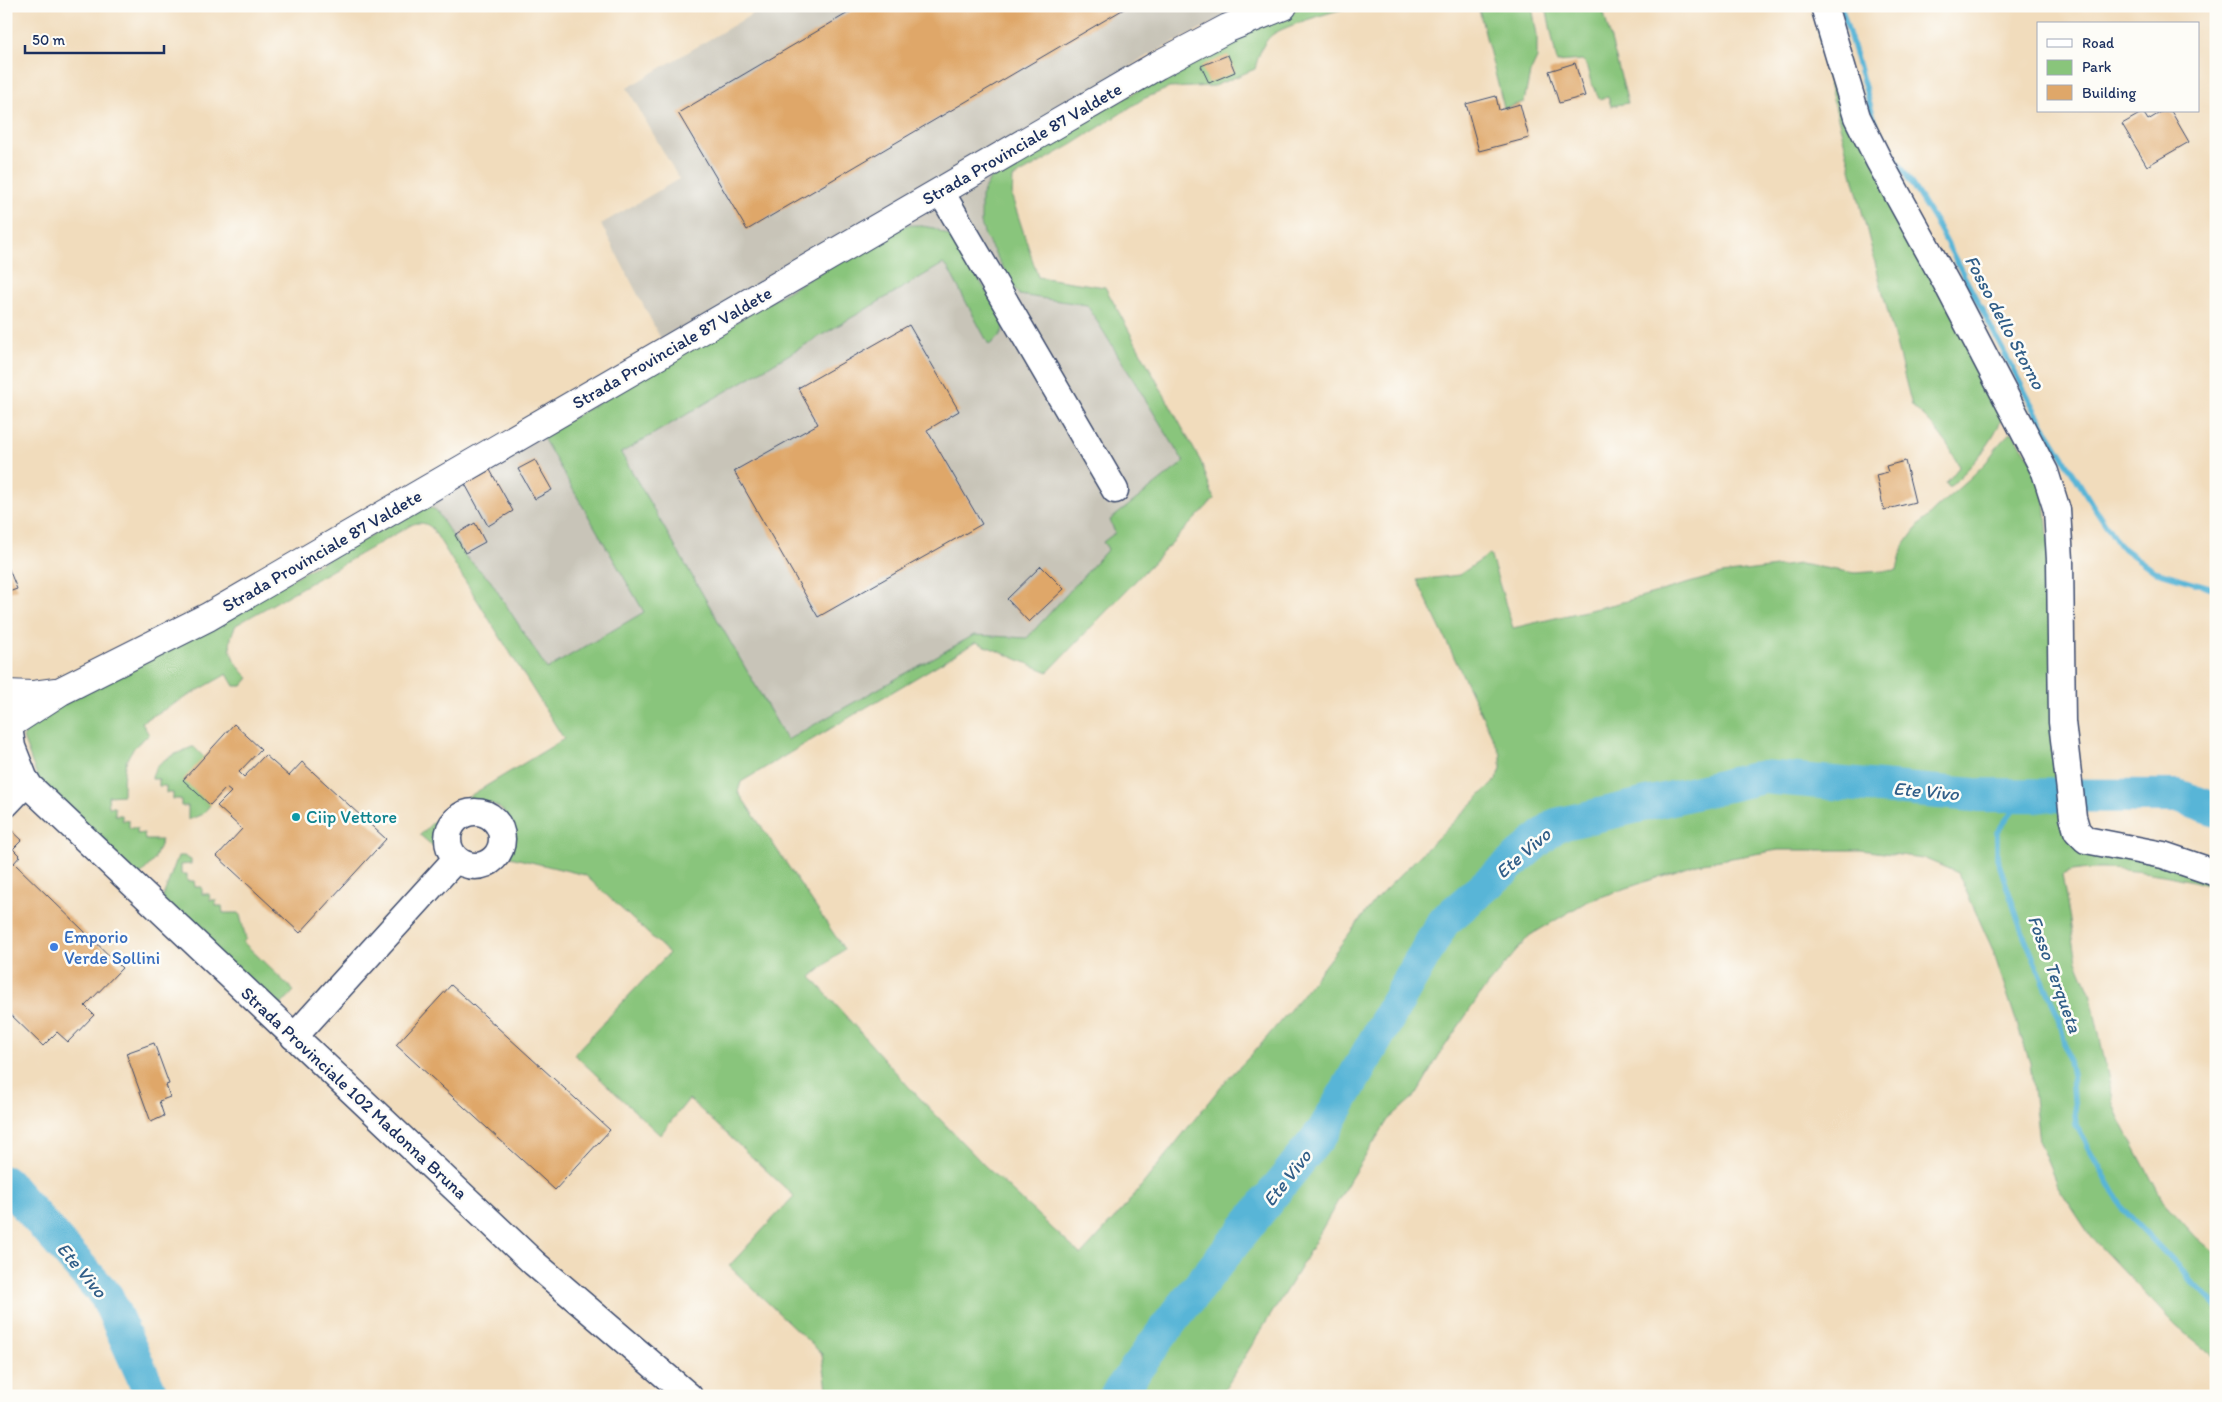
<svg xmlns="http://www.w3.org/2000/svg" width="2222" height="1402" viewBox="0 0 2222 1402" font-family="Itim,sans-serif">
  <rect width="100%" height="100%" fill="#fdfcf7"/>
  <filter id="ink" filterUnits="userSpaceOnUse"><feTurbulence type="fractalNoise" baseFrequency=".02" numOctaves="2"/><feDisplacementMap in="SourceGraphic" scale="10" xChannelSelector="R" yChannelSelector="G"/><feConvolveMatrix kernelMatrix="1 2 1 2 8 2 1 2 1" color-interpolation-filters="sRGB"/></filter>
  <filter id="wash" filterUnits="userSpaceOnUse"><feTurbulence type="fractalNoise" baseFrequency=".0096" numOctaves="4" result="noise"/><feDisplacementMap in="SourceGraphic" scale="20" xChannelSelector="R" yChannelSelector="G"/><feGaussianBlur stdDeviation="1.12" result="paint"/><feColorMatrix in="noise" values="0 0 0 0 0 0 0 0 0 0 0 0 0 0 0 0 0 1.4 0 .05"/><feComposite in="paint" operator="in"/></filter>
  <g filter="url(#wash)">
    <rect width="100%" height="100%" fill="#f1dcbc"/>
    <path fill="#c8c4b8" d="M766 6H1245L1138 61 1031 150 980 210 981 223 985 236 1019 295 1087 305 1184 462 1110 520 1116 534 1108 549 1027 639 974 635 734 770 644 612 547 669 490 580 465 556 436 510 410 492 663 343 601 224 679 179 627 88Z"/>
    <g fill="#89c57b" stroke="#527a6c">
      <path d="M1306 6H1357C1342 8 1283 26 1272 35 1262 43 1258 57 1255 69L1214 86 1169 88 1143 99 1073 144 1013 178 1012 197 1038 277 1105 287 1201 462 1214 499 1048 672 976 642 741 782 738 792 844 949 811 977 908 1086 985 1166 1081 1255 1123 1209 1222 1085 1257 1049 1294 1005 1376 899 1497 779 1501 769V755L1417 580 1459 575 1490 554 1513 628 1619 603 1721 574 1800 564 1855 573 1897 570C1899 562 1901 551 1905 544 1926 511 1961 490 1987 461 1995 451 2001 439 2012 432L2043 477 2073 830 2166 866 2216 882V889C2191 876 2085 860 2062 875L2077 961 2090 992 2114 1104 2124 1128 2163 1201 2196 1237 2216 1254V1359L2176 1326 2091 1237 2057 1185 2039 1142 2030 1063 1992 948 1958 873 1923 858 1861 850H1778L1697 864 1586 902 1529 936 1482 992 1441 1052 1416 1095 1388 1120 1351 1178 1297 1273 1220 1396H823L827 1389 822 1354 729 1266 794 1196 689 1099 660 1135 574 1054 669 953 585 875 510 857C512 846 515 833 510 822 495 782 425 807 446 852L443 855 420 835 450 805 468 797 564 739 432 528C426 523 421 522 413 524L236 625C224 647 232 662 249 678L242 686H234L227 674 142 722 149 735C124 752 123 766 123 795L108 796 109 807H115V815H122V820L129 821V828H137V834L144 833 145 840H162L154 860 138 877 37 776 23 738 29 726 40 717 423 507 431 508 436 510 465 556 490 580 547 669 644 612 542 436 899 226 915 225 934 228 953 238 1005 321C1003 333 999 338 989 345L948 268 943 264 621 453 787 740 974 635 1027 638 1108 549 1103 542 1115 533 1110 520 1184 462 1087 305 1019 295 985 236 981 223V196L990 179 1031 150 1266 20Z"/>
      <path d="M1478 6H1532L1537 35V58L1530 73 1524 102 1504 108Z"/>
      <path d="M1546 6H1602L1628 103 1611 106 1608 97 1599 99 1595 89 1592 86 1586 64 1582 60 1557 62Z"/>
      <path d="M1815 9 2004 412C1994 444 1973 464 1949 488L1946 483 1959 467C1949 442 1933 424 1912 406L1822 56Z"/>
      <path d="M192 747H194L204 757 210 805 203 814 188 820V806H181V799H173V793H166V786H159V779H152C153 760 177 754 192 747Z"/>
      <path d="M178 856H184L191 860V864L181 865V874H187V881H194L195 887H202V894H209L210 900H216V906H222L223 913H238L240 915 246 939 243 942 294 991 276 1010 162 899Z"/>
    </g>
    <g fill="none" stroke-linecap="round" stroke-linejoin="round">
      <g stroke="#59b5d7" stroke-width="5.5">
        <path d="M1841 6 1877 128 1939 228 2035 411 2092 504 2120 546 2154 571 2216 589"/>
        <path d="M2024 795 1997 832V858L2022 931 2059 1018 2072 1074 2076 1125 2124 1210 2216 1306"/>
      </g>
      <g stroke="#59b5d7" stroke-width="34">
        <path d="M6 1183 107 1297 152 1396"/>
        <path d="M1116 1396 1172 1320 1324 1130 1443 922 1556 825 1763 777 1974 795 2178 796 2216 810"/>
      </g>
    </g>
    <g id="blocks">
      <g fill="#dfa769">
        <path d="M860 6H1129L747 230 678 113Z"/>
        <path d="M1228 55 1235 72 1209 83 1201 66Z"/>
        <path d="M1575 63 1585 96 1559 103 1549 71Z"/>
        <path d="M1496 96 1499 110 1520 104 1529 138 1479 151 1466 104Z"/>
        <path d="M2163 111H2171L2189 142 2147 166 2122 124 2143 112 2148 120Z"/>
        <path d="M909 325 959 411 927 430 982 524 818 617 734 471 818 424 798 388Z"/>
        <path d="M535 460 552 490 535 499 518 469Z"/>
        <path d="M1905 461 1915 502 1884 510 1876 475 1888 472 1886 466Z"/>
        <path d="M490 470 513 511 488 526 465 484Z"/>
        <path d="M475 523 485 542 465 553 455 535Z"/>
        <path d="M6 562 17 589 6 593Z"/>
        <path d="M1041 566 1064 589 1029 622 1007 599Z"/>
        <path d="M234 724 261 749 239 772 244 777 265 755 289 776 302 762 386 839 300 933 217 856 242 829 217 806 231 792 226 788 210 805 183 780Z"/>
        <path d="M6 825 22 840 13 849 20 856 14 863 122 968 85 1006 94 1015 68 1042 57 1032 43 1046 6 1010Z"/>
        <path d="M451 985 610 1130 555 1190 396 1045Z"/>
        <path d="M154 1043 169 1084 166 1085 170 1097 159 1101 164 1116 151 1122 126 1053Z"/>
      </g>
    </g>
  </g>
  <g filter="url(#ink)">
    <use href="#blocks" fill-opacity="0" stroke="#3b496c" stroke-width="1"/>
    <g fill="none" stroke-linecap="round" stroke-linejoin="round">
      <g stroke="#3b496c" stroke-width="29">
        <g id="minor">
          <path d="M1824 6 1857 117 1879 161 1948 286 2045 472 2057 510 2060 560 2062 722 2073 817 2077 831 2086 840 2163 855 2216 873"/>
          <path d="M941 192 1115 490"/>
          <path d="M9 727 12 747 25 780"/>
          <path d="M6 764 534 1263 689 1396"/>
          <path d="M6 804 27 782"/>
          <circle cx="475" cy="839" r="27"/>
          <path d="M294 1037 456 859"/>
        </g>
      </g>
      <g stroke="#3b496c" stroke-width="30">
        <g id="major">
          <path d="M6 694 32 695 54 692"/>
          <path d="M10 724 61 691 208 617 1158 65 1228 28 1283 6"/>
        </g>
      </g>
      <use href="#minor" stroke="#fff" stroke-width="26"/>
      <use href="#major" stroke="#fff" stroke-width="28"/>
    </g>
  </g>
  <circle fill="#0f9aa8" stroke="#fdfcf7" stroke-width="2" cx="296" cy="817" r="5"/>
  <circle fill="#3f7fe0" stroke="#fdfcf7" stroke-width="2" cx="54" cy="947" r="5"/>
  <g text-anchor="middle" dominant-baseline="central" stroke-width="5" stroke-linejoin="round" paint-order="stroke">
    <g font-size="18" fill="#1b2f5e" stroke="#fdfcf7">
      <text transform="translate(1022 144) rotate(-30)">Strada Provinciale 87 Valdete</text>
      <text transform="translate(672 348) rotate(-30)">Strada Provinciale 87 Valdete</text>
      <text transform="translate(322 551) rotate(-30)">Strada Provinciale 87 Valdete</text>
      <text transform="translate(354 1093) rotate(43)">Strada Provinciale 102 Madonna Bruna</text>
    </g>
    <g font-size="18" fill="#0d838f" stroke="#fdfcf7" text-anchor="start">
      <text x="306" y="817">Ciip Vettore</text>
    </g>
    <g font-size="18" fill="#366cbe" stroke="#fdfcf7" text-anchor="start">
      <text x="64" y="937">Emporio<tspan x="64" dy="21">Verde Sollini</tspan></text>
    </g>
    <g font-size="19" font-style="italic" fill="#315e88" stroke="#fdfcf7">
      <text transform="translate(2005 322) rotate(62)">Fosso dello Storno</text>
      <text transform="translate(1926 791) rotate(5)">Ete Vivo</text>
      <text transform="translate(1523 853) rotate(-41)">Ete Vivo</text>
      <text transform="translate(2055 974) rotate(70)">Fosso Terqueta</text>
      <text transform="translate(1287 1178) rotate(-52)">Ete Vivo</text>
      <text transform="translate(82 1270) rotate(50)">Ete Vivo</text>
    </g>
  </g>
  <rect width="2222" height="1402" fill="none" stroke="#fdfcf7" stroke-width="25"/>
  <rect x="2037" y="22" width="162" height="90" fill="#fdfcf7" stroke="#a3aaba"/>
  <rect x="2047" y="39" width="25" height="8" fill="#ffffff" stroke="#a3aaba"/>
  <text x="2082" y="48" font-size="15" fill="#1b2f5e">Road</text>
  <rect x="2047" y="60" width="25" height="15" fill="#89c57b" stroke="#a3aaba"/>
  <text x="2082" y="72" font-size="15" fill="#1b2f5e">Park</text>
  <rect x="2047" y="85" width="25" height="15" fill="#dfa769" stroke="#a3aaba"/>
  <text x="2082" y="98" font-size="15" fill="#1b2f5e">Building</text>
  <path d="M25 45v8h139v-8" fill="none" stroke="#1b2f5e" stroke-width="2.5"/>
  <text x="32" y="45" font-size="15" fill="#1b2f5e" stroke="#fdfcf7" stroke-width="4" paint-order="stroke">50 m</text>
</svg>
